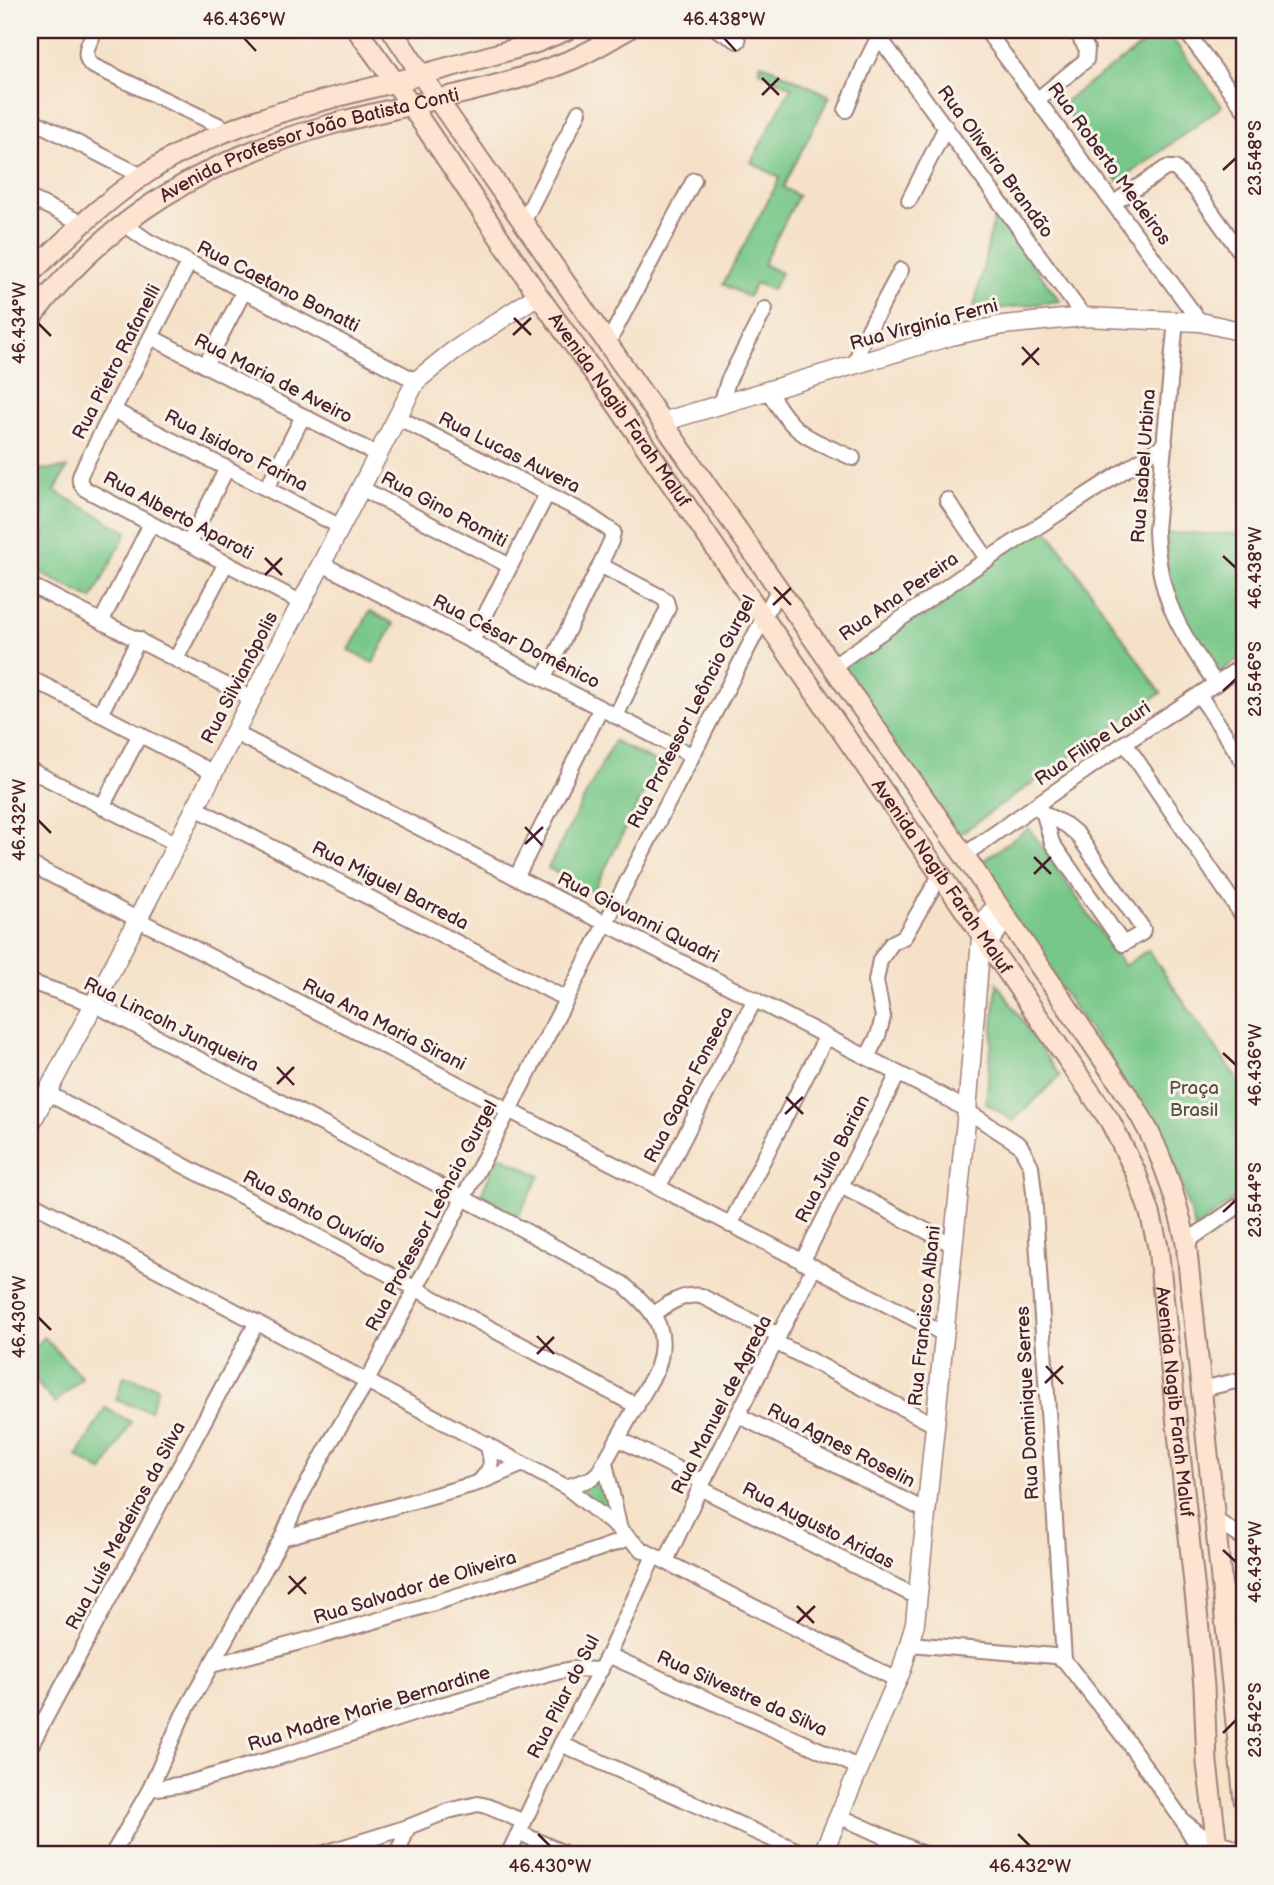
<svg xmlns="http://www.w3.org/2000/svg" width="1274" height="1885" viewBox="0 0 1274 1885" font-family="'Balsamiq Sans',sans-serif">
  <rect width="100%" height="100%" fill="#f7f3e8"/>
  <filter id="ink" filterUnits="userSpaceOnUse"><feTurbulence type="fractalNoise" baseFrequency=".0143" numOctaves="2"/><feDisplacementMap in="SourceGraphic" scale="14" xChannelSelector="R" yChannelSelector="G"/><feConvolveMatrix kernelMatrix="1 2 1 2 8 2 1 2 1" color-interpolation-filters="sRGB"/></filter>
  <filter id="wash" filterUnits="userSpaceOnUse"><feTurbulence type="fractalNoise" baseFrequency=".00686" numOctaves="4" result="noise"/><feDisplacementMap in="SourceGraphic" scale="28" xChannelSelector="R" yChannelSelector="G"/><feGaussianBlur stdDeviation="1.57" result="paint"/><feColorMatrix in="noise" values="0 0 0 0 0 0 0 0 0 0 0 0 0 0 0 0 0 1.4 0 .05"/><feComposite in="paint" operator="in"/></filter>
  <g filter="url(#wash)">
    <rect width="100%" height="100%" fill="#f5e1c8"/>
    <g fill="#77c788" stroke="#60735a" stroke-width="2">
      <path d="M1163 30H1166L1222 106 1119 182 1061 104Z"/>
      <path d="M761 63 830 96 783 187 798 196 763 264 781 273 772 290 756 283 748 297 723 284 780 178 751 162 791 87 758 70Z"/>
      <path d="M995 214 1060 301 973 312Z"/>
      <path d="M67 468 55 491 127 532 92 599 30 568V543L41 542 45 533 37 470Z"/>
      <path d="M1045 526 1161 693 958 835 841 668Z"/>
      <path d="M1167 533 1244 534V655L1219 673C1202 660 1177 614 1171 593 1165 574 1166 553 1167 533Z"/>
      <path d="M370 611 394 624 373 663 349 650Z"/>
      <path d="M614 741 659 764 593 892 548 868Z"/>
      <path d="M1029 828 1124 966 1148 950 1244 1089V1191L1195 1229 1179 1177 1156 1128 977 865Z"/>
      <path d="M997 983 1060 1076 1013 1121 986 1103Z"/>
      <path d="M499 1155 540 1176 517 1218 480 1196Z"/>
      <path d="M44 1337 82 1378 55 1403 30 1376V1351Z"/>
      <path d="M124 1376 158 1387 150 1411 116 1400Z"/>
      <path d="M105 1408 131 1422 103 1472 77 1457Z"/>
      <path d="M605 1468 612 1516 570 1488Z"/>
    </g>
  </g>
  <g filter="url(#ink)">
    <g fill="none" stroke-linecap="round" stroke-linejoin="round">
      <g stroke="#a0807a" stroke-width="18">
        <g id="minor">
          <path d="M96 30C90 41 81 53 91 65L231 131"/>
          <path d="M718 30 738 41"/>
          <path d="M874 30 1084 317"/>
          <path d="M986 30 1200 322"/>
          <path d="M1185 30 1244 109"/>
          <path d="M1038 99 1086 60 1087 49 1075 30"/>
          <path d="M846 110 864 66 879 36"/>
          <path d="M30 119 142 176"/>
          <path d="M30 198 82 223"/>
          <path d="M909 200 946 127"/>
          <path d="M1114 203 1166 168H1175L1196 190 1244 257"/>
          <path d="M523 222 579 112"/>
          <path d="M124 224 148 241 416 381"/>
          <path d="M189 263 84 467C79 477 77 481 85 489L302 603"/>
          <path d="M1176 320 1156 530C1158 598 1179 629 1216 684"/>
          <path d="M151 337 378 455"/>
          <path d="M608 343 694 180"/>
          <path d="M856 364 861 344 901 270"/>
          <path d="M205 366 244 291"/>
          <path d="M768 390C794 436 806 437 853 458"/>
          <path d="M721 404 728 381 765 309"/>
          <path d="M113 410 341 527"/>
          <path d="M397 417 587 514 613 532 611 541 600 565 544 678"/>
          <path d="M267 488 303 416"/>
          <path d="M361 488 510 566"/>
          <path d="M947 500 988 560"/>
          <path d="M189 543 227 468"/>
          <path d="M322 564 691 755"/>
          <path d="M600 565 661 597 666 601 668 608 616 716"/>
          <path d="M30 587H34L253 699"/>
          <path d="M102 620 151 524"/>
          <path d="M472 641 547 494"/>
          <path d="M176 659 226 563"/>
          <path d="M832 667 962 576 1165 444"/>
          <path d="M30 678 214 773"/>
          <path d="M1200 696 1244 763"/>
          <path d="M100 714 139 639"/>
          <path d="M235 733 950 1100 1020 1145 1031 1166 1034 1193 1064 1660"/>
          <path d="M1125 743 1244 918"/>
          <path d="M30 770 177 844"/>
          <path d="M1036 805 1044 814 1052 843 1123 944 1142 933 1143 929 1077 834 1066 825 1044 814"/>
          <path d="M102 807 140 734"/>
          <path d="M196 808 566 999"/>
          <path d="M964 855 1125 743 1244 665"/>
          <path d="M30 864 944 1334"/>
          <path d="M516 878 601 708"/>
          <path d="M30 982 94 1004 505 1220 623 1284C653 1310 671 1328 657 1369L599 1472 591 1479 566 1487"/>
          <path d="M867 1057 878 1036 883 1017 876 981 880 960 892 943 904 937 941 874"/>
          <path d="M47 1093 637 1406"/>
          <path d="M841 1186 953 1245"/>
          <path d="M658 1188 755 999"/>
          <path d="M30 1202 566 1487 620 1530"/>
          <path d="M730 1225 826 1037"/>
          <path d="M1186 1242 1244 1202"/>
          <path d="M802 1262 898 1074"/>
          <path d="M653 1315C667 1304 683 1293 701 1296L779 1335"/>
          <path d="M775 1342 935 1425"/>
          <path d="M1202 1389 1244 1379"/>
          <path d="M738 1415 928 1512"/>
          <path d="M619 1439 703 1482"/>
          <path d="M605 1463 620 1530 641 1549 897 1680"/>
          <path d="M479 1482C493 1466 493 1464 487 1444"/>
          <path d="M700 1488 919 1598"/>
          <path d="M1216 1520 1244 1539"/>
          <path d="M282 1538 478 1483 523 1464"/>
          <path d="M666 1561 700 1488 814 1267"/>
          <path d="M909 1644 1055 1656 1064 1660 1127 1741 1183 1821 1200 1834 1244 1852"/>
          <path d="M608 1655 860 1768"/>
          <path d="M211 1665C352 1631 491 1587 627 1539"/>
          <path d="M561 1744 807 1855"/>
          <path d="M30 1747 257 1322"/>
          <path d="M150 1789 185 1784 282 1756 434 1707 557 1672 572 1669 601 1670"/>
          <path d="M839 1816 925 1855"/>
          <path d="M1185 1825 1203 1855"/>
          <path d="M520 1833 568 1855"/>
          <path d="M112 1855 150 1789 182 1717 282 1538 297 1503 331 1441 367 1381 463 1199 778 590"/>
          <path d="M318 1855 408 1827 448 1811 478 1804 487 1806 524 1822"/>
          <path d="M397 1855 408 1827"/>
          <path d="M508 1855 561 1744 608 1655 654 1556"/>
        </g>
      </g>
      <g stroke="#a0807a" stroke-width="21">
        <g id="tertiary">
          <path d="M662 422 951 336 1003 325 1084 317 1200 322 1244 332"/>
          <path d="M981 953 997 931 1003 914"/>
          <path d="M30 1125 94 1004 416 381 452 352 538 295"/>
          <path d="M822 1855 902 1669 915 1623 967 1111 982 926 990 913 1000 908"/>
        </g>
      </g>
      <g stroke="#a0807a" stroke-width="23">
        <g id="secondary">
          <path id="s1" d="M357 30 395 82 538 295 615 402 1110 1121 1136 1173 1150 1213 1158 1247 1199 1630 1204 1687 1207 1763 1218 1855"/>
          <path d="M392 30 438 100 964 855 1132 1102C1159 1144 1175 1192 1186 1242L1244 1800"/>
          <path d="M30 274C67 238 103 202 147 173 219 124 307 104 391 83 439 70 487 57 535 43L567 30"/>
          <path id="s2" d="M30 319C109 215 212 157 336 123 415 102 495 91 571 60 590 52 609 40 627 30"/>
        </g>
      </g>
      <use href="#minor" stroke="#fff" stroke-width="14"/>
      <use href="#tertiary" stroke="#fff" stroke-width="18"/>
      <use href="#secondary" stroke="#fde4d1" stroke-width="19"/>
    </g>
  </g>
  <path fill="none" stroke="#4a1f2b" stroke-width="2.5" d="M244 38 256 51M724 38 736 51M762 78 779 95M762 95 779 78M1223 170 1236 158M514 318 531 335M38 323 51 336M513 335 531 318M1022 347 1039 365M1022 365 1039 348M1223 556 1236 568M265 558 282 575M265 575 282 558M774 587 791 605M773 605 791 588M1223 691 1236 679M38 820 51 833M525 827 542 845M525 844 543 827M1034 857 1051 874M1034 874 1051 857M1223 1053 1236 1065M277 1067 294 1085M277 1084 294 1067M786 1097 803 1114M785 1114 803 1097M1223 1212 1236 1200M38 1317 51 1330M537 1336 554 1354M537 1354 554 1337M1046 1366 1063 1384M1045 1383 1063 1366M1223 1550 1236 1562M289 1576 306 1594M288 1594 306 1577M797 1606 814 1623M797 1623 815 1606M1223 1733 1236 1720M538 1834 550 1846M1018 1834 1030 1846"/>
  <g text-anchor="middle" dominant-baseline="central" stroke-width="6" stroke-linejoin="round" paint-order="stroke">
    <g font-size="19" fill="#4a1f2b" stroke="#f7f3e8">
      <text stroke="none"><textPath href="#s2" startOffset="338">Avenida Professor João Batista Conti</textPath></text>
      <text transform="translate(995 162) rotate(54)">Rua Oliveira Brandão</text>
      <text transform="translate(1109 164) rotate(54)">Rua Roberto Medeiros</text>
      <text transform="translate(278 287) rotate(27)">Rua Caetano Bonatti</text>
      <text transform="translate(924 325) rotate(-15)">Rua Virginía Ferni</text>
      <text transform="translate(117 362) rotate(-63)">Rua Pietro Rafanelli</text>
      <text transform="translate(273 379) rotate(27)">Rua Maria de Aveiro</text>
      <text stroke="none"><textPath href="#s1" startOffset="462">Avenida Nagib Farah Maluf</textPath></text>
      <text transform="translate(236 451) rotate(27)">Rua Isidoro Farina</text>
      <text transform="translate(509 453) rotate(27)">Rua Lucas Auvera</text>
      <text transform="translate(1144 466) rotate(-86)">Rua Isabel Urbina</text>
      <text transform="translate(444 510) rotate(28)">Rua Gino Romiti</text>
      <text transform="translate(178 516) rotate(28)">Rua Alberto Aparoti</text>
      <text transform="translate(899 597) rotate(-35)">Rua Ana Pereira</text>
      <text transform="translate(516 642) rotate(27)">Rua César Domênico</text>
      <text transform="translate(240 678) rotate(-63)">Rua Silvianópolis</text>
      <text transform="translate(692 712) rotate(-63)">Rua Professor Leôncio Gurgel</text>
      <text transform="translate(1093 744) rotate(-34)">Rua Filipe Lauri</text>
      <text stroke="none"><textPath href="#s1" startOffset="1029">Avenida Nagib Farah Maluf</textPath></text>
      <text transform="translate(390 886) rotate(27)">Rua Miguel Barreda</text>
      <text transform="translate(638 918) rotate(27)">Rua Giovanni Quadri</text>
      <text transform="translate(171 1025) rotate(26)">Rua Lincoln Junqueira</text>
      <text transform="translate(384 1025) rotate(27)">Rua Ana Maria Sirani</text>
      <text transform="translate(689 1085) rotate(-63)">Rua Gapar Fonseca</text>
      <text transform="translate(833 1159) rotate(-63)">Rua Julio Barian</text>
      <text transform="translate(314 1213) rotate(28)">Rua Santo Ouvídio</text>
      <text transform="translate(432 1216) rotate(-62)">Rua Professor Leôncio Gurgel</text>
      <text transform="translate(925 1316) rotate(-84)">Rua Francisco Albani</text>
      <text stroke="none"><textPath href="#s1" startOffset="1617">Avenida Nagib Farah Maluf</textPath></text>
      <text transform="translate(1028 1403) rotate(-93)">Rua Dominique Serres</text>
      <text transform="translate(722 1405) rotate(-63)">Rua Manuel de Agreda</text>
      <text transform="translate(841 1446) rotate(27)">Rua Agnes Roselin</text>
      <text transform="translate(126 1526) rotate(-62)">Rua Luís Medeiros da Silva</text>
      <text transform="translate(818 1526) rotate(27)">Rua Augusto Aridas</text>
      <text transform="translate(415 1588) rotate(-17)">Rua Salvador de Oliveira</text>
      <text transform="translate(742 1694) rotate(24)">Rua Silvestre da Silva</text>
      <text transform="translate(564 1697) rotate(-63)">Rua Pilar do Sul</text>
      <text transform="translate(369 1709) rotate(-17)">Rua Madre Marie Bernardine</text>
    </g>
    <g font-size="19" fill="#585147" stroke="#f7f3e8">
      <text x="1194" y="1088">Praça<tspan x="1194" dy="22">Brasil</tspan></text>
    </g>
  </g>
  <rect width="1274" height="1885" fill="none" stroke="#f7f3e8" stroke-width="77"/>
  <rect x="38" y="38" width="1198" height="1808" fill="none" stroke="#4a1f2b" stroke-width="2.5"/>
  <g font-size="18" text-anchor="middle" fill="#4a1f2b">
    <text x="244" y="25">46.436°W</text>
    <text x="724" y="25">46.438°W</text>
    <text transform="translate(1255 158) rotate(-90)" y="6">23.548°S</text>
    <text transform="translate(19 323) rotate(-90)" y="6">46.434°W</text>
    <text transform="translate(1255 568) rotate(-90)" y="6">46.438°W</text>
    <text transform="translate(1255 679) rotate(-90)" y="6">23.546°S</text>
    <text transform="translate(19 820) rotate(-90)" y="6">46.432°W</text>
    <text transform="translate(1255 1065) rotate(-90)" y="6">46.436°W</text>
    <text transform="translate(1255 1200) rotate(-90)" y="6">23.544°S</text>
    <text transform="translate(19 1317) rotate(-90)" y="6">46.430°W</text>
    <text transform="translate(1255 1562) rotate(-90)" y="6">46.434°W</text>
    <text transform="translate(1255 1720) rotate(-90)" y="6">23.542°S</text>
    <text x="550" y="1872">46.430°W</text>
    <text x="1030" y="1872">46.432°W</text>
  </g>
</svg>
